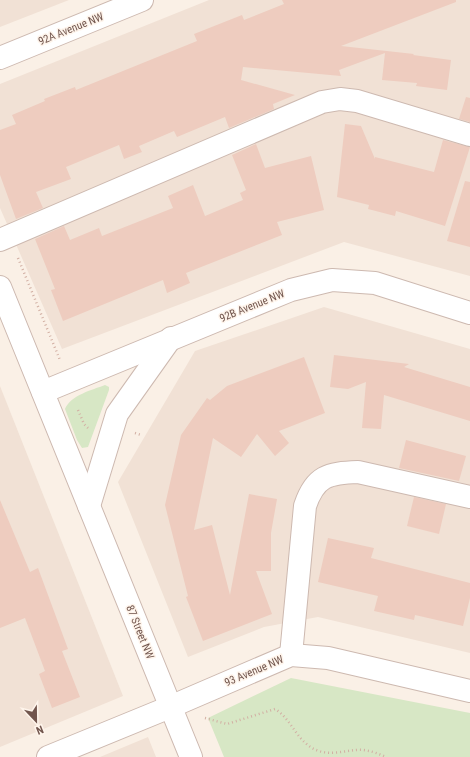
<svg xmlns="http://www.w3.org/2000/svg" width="470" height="757" viewBox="0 0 470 757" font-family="'Roboto Condensed',sans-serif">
  <rect width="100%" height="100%" fill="#faf0e6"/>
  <g fill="#f1e1d5">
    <path d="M0 0H69L0 27Z"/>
    <path d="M209 0H470V276L344 242 62 349 0 208V84Z"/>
    <path d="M324 307 470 349V653L318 617 264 627 188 657 118 482 195 351Z"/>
    <path d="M0 386 123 696 0 747Z"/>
    <path d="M148 737 156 757H100Z"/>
  </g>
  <g fill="#d7e7c5">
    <path d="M105 385 109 387V390L88 447 82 448 77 440 65 409C71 395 92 390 105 385Z"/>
    <path d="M291 678 470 713V757H224L208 718Z"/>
  </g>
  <g fill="#eeccbf">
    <path d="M282 0H456V2L341 46 414 54 413 55 451 60 447 90 416 86 417 83 382 80 385 53 339 70 341 76 243 67 241 80 295 95 273 104 274 109 229 128 225 117 177 137 174 131 139 146 142 152 124 159 119 145 66 167 71 179 36 192 43 208 16 219 0 175V130L16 124 12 115 45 101 44 99 75 87 76 90 197 41 194 34 242 15 244 20 284 4Z"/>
    <path d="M466 97 470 98V122L459 119Z"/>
    <path d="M345 124 361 126 375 159V157L434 172 443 140 470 147 445 226 396 211 395 216 368 209 369 205 337 197Z"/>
    <path d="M256 144 265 168 311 156 324 210 277 222 282 235 186 273 190 283 167 293 163 280 63 321 51 290 55 289 35 239 64 226 70 240 99 228 102 236 173 208 168 196 193 185 205 216 243 200 240 193 246 190 232 155Z"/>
    <path d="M465 181 470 182V247L447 241Z"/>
    <path d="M334 355 409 364 404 367 470 387V421L384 395 381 429 362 428 366 382 348 389 330 387Z"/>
    <path d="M304 357 325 413 279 431 289 443 275 456 257 434 241 457 213 438 194 530 212 525 230 595 249 494 277 499 271 533V571H256L272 614 203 641 186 597 188 596 165 505 181 435 207 398 210 400 227 386Z"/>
    <path d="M406 440 466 456 459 481 399 468Z"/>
    <path d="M414 497 446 504 439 534 407 526Z"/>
    <path d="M0 500 30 572 38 568 68 649 62 651 80 697 52 708 39 674 45 671 25 618 0 628Z"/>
    <path d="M328 538 374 548 371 558 470 583V598L463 626 415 615 414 620 374 611 378 596 318 582Z"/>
  </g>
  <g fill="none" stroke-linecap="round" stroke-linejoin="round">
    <g stroke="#cdb9b0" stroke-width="24">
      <g id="minor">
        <path d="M0 58 142 0"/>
        <path d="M0 240 322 102 340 99 357 101 470 135"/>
        <path d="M0 287 191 757"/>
        <path d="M43 392 291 290 332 280 375 283 470 313"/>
        <path d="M89 506 117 414 171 338"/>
        <path d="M291 655 305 506C315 476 328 473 358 472L470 497"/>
        <path d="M48 757 170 707 291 655 328 658 470 691"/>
      </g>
    </g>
    <g stroke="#d2afa3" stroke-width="2.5" stroke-dasharray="1 3" stroke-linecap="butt">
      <path d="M18 258 60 360"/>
      <path d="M78 410 84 424 88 428"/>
      <path d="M135 433 141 435"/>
      <path d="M205 718 227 724 275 709C293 720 297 744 319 751 331 755 344 751 356 750 367 749 377 753 386 757"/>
    </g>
    <use href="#minor" stroke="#fff" stroke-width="22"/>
  </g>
  <g text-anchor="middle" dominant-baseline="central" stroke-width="3" stroke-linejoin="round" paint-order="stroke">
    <g font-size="11" fill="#71554d" stroke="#fef4eb">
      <text transform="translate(71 29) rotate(-22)">92A Avenue NW</text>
      <text transform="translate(252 306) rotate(-22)">92B Avenue NW</text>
      <text transform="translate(140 632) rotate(68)">87 Street NW</text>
      <text transform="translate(254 671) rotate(-23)">93 Avenue NW</text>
    </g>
  </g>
  <g transform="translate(36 721) rotate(158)" stroke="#fef4eb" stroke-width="3" paint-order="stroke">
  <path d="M0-3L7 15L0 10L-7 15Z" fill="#71554d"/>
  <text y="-6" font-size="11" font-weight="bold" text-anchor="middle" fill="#71554d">N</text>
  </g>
</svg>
